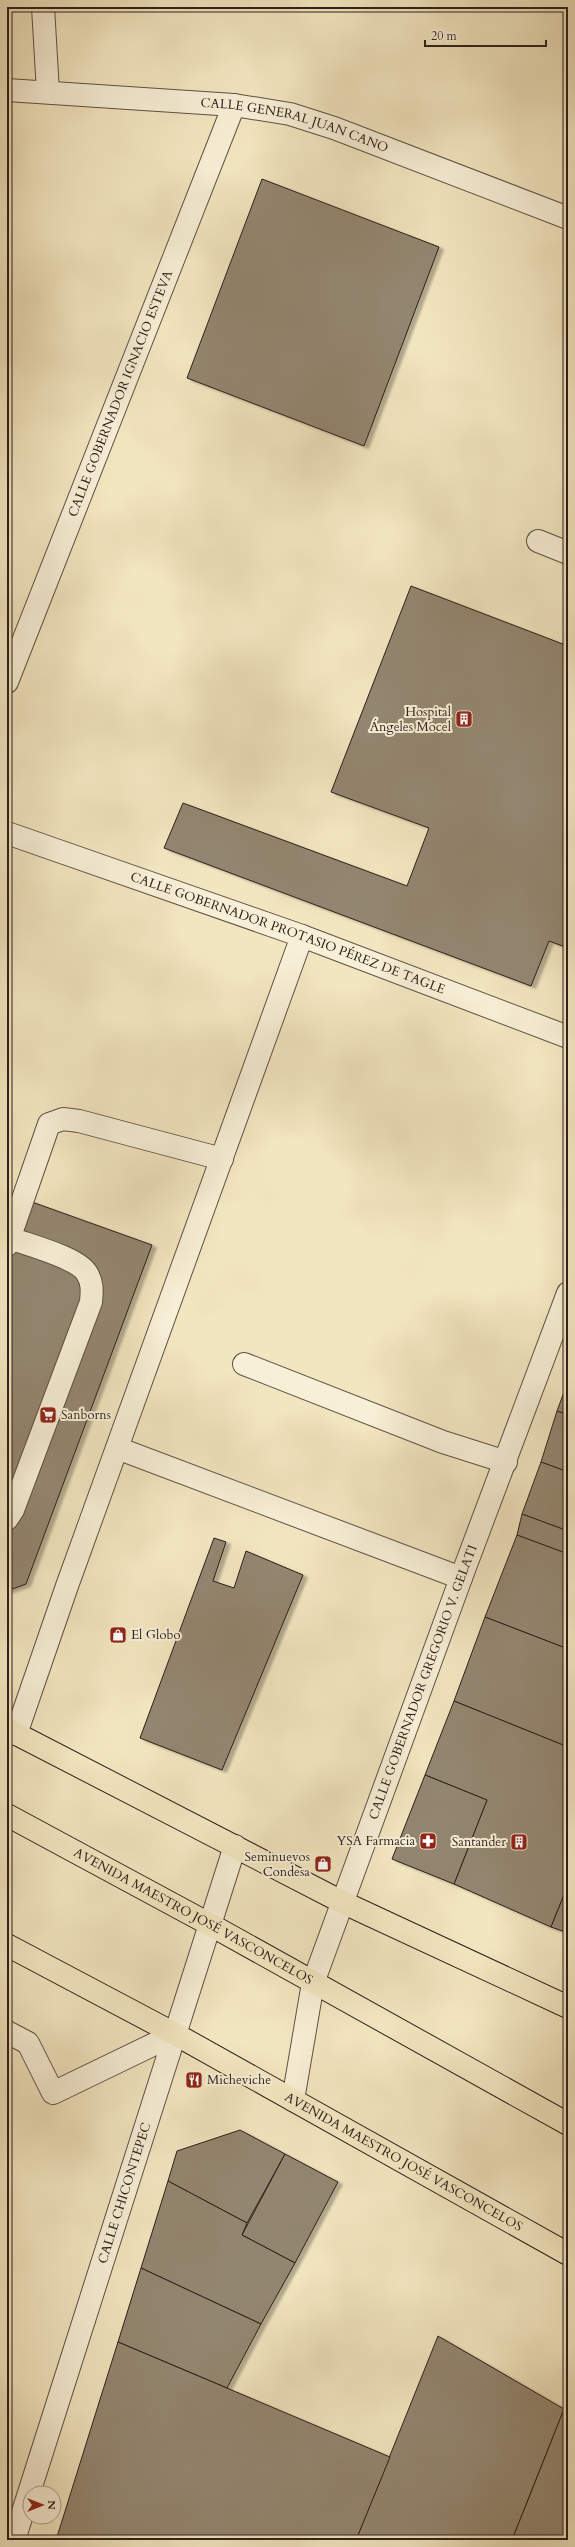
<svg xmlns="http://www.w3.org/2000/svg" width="575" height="2547" viewBox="0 0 575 2547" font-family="Cardo,serif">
  <defs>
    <filter id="shadow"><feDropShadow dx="4.5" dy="2.5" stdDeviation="1" flood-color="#0004"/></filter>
  </defs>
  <rect width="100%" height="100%" fill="#f2e6c0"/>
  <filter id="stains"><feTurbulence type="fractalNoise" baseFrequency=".005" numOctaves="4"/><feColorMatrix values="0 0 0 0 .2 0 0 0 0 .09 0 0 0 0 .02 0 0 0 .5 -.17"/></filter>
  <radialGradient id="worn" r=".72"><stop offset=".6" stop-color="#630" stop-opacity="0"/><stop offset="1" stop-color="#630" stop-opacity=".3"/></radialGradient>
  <g fill="#938670" stroke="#2c1f1a" filter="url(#shadow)">
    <path d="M262 179 439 247 364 446 187 378Z"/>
    <path d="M411 586 568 646V948L549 941 531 986 164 848 183 803 407 886 429 828 331 792Z"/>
    <path d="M7 1193 152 1245 26 1584 7 1591Z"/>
    <path d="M568 1381V1415L557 1411Z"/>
    <path d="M557 1411 568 1415V1472L541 1462Z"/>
    <path d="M541 1462 568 1472V1531L522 1514Z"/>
    <path d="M522 1514 568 1531V1554L517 1535Z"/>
    <path d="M517 1535 568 1554V1649L485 1617Z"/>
    <path d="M214 1538 226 1542 213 1581 234 1588 246 1551 303 1575 222 1770 140 1738Z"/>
    <path d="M485 1617 568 1649V1747L454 1701Z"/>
    <path d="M454 1701 568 1747V1885L551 1927 454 1884 487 1800 425 1775Z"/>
    <path d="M425 1775 487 1800 454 1884 392 1859Z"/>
    <path d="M568 1885V1933L551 1927Z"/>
    <path d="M240 2130 285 2154 247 2223 168 2181 177 2151Z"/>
    <path d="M285 2154 338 2182 295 2263 242 2235Z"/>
    <path d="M168 2181 247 2223 242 2235 295 2263 261 2324 141 2268Z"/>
    <path d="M141 2268 261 2324 227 2388 118 2342Z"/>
    <path d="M438 2336 564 2409 512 2540H356Z"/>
    <path d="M118 2342 390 2457 356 2540H56Z"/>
    <path d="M568 2399V2540H512L530 2495Z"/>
  </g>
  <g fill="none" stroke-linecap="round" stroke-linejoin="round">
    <g stroke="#5e5144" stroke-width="24">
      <g id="minor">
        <path d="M43 7 48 92"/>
        <path id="s1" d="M7 90 234 105 290 114 334 128 568 218"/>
        <path d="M538 541 568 553"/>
        <path id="s2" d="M7 682 234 105"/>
        <path id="s3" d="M7 833 302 936 568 1037"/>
        <path d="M7 1245 49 1124 63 1119 79 1121 222 1159"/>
        <path d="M244 1364 443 1442 506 1462"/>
        <path d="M117 1448 461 1578"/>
        <path d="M7 1519 13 1510 91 1302C92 1291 93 1282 86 1272 76 1257 28 1245 10 1238"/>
        <path d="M16 1734 67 1586 302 936"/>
        <path d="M7 2032 28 2043 53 2093 175 2034"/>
        <path id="s4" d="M293 2100 313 1983 461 1578 568 1293"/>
        <path id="s5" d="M14 2540 235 1846"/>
      </g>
    </g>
    <g stroke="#2c1f1a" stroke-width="24">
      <g id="major">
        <path d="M7 1729 342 1902 568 2007"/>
        <path id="s6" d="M7 1815 209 1924 568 2124"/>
        <path id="s7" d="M7 1945 175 2034 568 2254"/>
      </g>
    </g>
    <use href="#minor" stroke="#f7efd6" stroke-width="22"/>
    <use href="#major" stroke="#f2e6c0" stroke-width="22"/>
  </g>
  <defs>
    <g id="building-square" transform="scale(0.9)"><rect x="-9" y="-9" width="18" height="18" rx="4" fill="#8f2418" stroke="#f7efd6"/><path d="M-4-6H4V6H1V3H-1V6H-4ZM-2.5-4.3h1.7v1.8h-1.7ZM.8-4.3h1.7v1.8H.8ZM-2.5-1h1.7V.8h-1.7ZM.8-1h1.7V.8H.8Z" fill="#fff"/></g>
    <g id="supermarket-square" transform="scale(0.9)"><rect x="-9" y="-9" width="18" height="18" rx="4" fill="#8f2418" stroke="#f7efd6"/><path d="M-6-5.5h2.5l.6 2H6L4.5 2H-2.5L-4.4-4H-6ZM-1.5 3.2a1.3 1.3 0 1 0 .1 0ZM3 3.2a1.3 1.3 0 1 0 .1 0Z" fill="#fff"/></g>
    <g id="shop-square" transform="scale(0.9)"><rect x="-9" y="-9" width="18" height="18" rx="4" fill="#8f2418" stroke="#f7efd6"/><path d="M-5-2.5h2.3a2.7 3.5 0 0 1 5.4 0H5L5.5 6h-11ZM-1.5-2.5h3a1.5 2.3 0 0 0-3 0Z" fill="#fff"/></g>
    <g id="pharmacy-square" transform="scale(0.9)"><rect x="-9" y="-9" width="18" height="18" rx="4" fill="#8f2418" stroke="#f7efd6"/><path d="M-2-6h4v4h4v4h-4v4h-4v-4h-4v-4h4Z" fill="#fff"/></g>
    <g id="restaurant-square" transform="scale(0.9)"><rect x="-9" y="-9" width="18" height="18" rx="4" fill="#8f2418" stroke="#f7efd6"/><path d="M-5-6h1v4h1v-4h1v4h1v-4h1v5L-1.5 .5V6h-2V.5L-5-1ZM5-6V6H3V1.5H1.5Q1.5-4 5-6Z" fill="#fff"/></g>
  </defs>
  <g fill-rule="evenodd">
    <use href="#building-square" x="464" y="719"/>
    <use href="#supermarket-square" x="48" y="1415"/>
    <use href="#shop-square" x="118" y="1635"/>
    <use href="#pharmacy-square" x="428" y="1841"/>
    <use href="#building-square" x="519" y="1842"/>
    <use href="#shop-square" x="323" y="1864"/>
    <use href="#restaurant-square" x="194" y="2080"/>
  </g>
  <g text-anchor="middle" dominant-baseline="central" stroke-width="4" stroke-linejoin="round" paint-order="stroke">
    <g font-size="13" fill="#2c1f1a" stroke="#f7efd6">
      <text stroke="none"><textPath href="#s1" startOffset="291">CALLE GENERAL JUAN CANO</textPath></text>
      <text stroke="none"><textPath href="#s2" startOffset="310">CALLE GOBERNADOR IGNACIO ESTEVA</textPath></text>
      <text stroke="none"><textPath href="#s3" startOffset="298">CALLE GOBERNADOR PROTASIO PÉREZ DE TAGLE</textPath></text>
      <text stroke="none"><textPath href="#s4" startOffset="439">CALLE GOBERNADOR GREGORIO V. GELATI</textPath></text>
      <text stroke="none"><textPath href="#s6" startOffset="212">AVENIDA MAESTRO JOSÉ VASCONCELOS</textPath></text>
      <text stroke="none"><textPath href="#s7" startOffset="452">AVENIDA MAESTRO JOSÉ VASCONCELOS</textPath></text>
      <text stroke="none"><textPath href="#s5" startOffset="364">CALLE CHICONTEPEC</textPath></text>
    </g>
    <g font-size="13" fill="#2c1f1a" stroke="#f7efd6" text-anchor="end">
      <text x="451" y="712">Hospital<tspan x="451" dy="15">Ángeles Mocel</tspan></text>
      <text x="61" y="1415" text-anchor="start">Sanborns</text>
      <text x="131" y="1635" text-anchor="start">El Globo</text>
      <text x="415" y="1841">YSA Farmacia</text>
      <text x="506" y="1842">Santander</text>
      <text x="310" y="1857">Seminuevos<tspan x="310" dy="15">Condesa</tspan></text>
      <text x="207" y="2080" text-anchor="start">Micheviche</text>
    </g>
  </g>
  <rect width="575" height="2547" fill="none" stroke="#f2e6c0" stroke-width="24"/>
  <rect x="8" y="8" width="559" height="2531" fill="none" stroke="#2c1f1a" stroke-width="2"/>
  <rect x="12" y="12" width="551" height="2523" fill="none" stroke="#2c1f1a"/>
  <g transform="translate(42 2505) rotate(90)"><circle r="19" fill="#f7efd6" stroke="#a69c8b"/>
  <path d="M0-3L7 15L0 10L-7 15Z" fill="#8f2418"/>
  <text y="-6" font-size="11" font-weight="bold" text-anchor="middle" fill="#2c1f1a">N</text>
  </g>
  <path d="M425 40v6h121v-6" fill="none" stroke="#2c1f1a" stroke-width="2"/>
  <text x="431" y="40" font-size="12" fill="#2c1f1a" stroke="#f7efd6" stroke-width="3" paint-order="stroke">20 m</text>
  <rect width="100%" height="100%" filter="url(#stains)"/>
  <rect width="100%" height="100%" fill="url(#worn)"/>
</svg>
